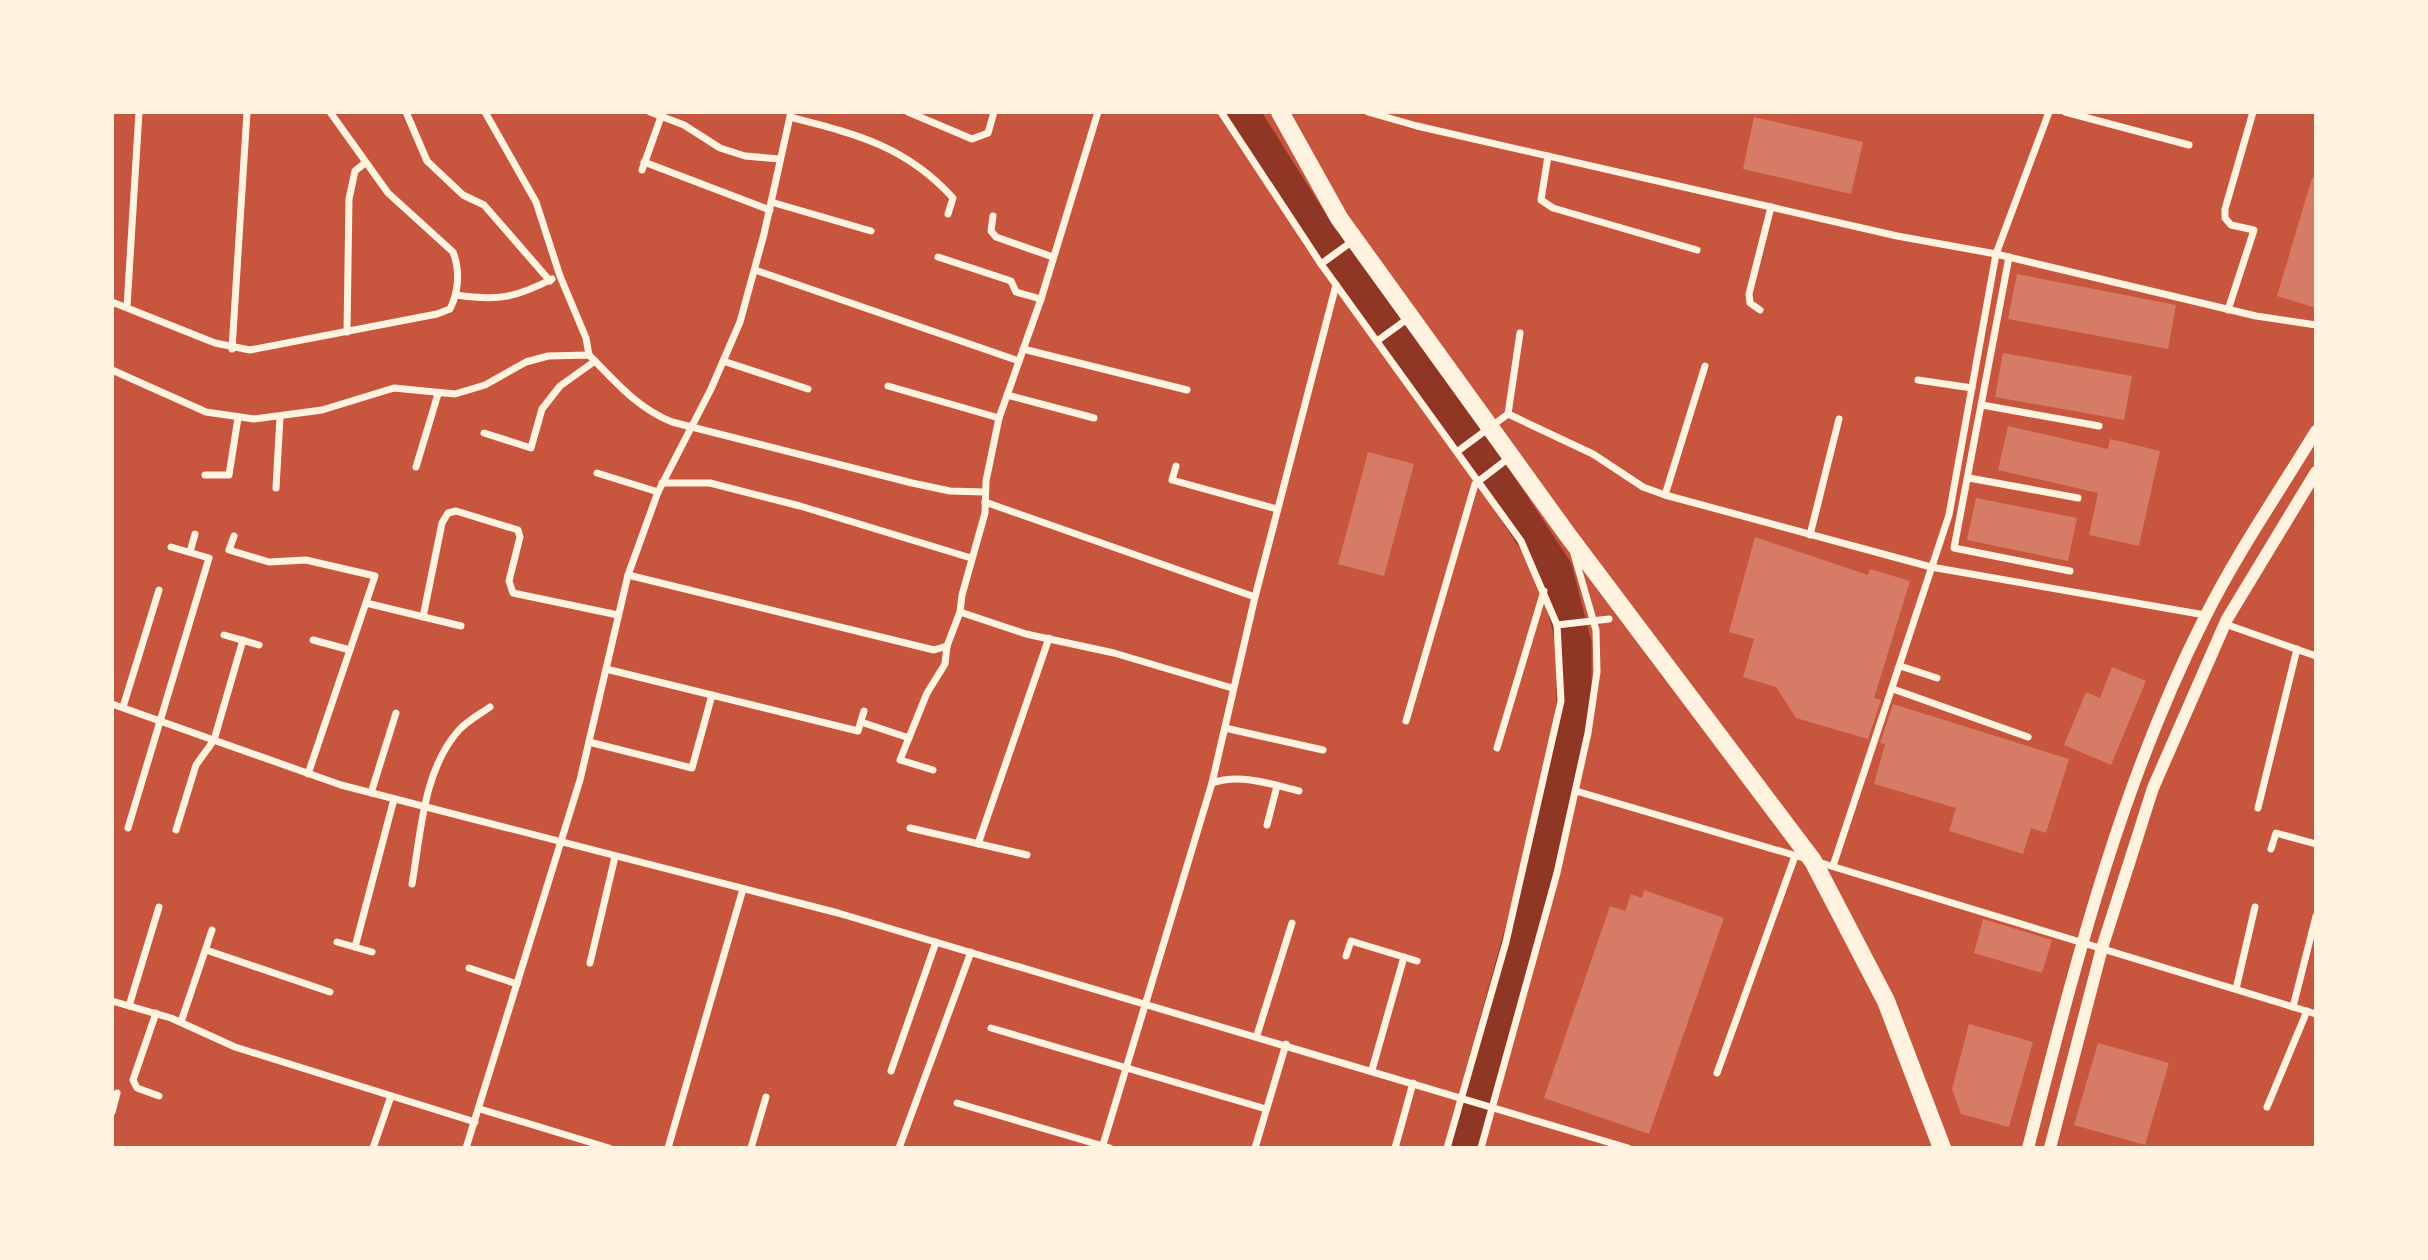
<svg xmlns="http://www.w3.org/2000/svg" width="2428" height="1260" viewBox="0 0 2428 1260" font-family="Figtree,sans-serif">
  <rect width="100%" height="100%" fill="#c8553d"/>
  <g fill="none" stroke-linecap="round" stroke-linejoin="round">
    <path stroke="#8f3625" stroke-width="35" d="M1241 112 1319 236 1481 458 1555 570 1574 644V704L1545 850 1462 1148"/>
  </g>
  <g fill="#d67c66">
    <path d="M1754 117 1863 142 1851 194 1743 169Z"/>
    <path d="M2312 178H2316V308L2277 296Z"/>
    <path d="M2017 274 2176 305 2168 349 2008 319Z"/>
    <path d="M2003 353 2132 376 2124 420 1995 397Z"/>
    <path d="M2008 426 2108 449 2110 439 2160 451 2139 546 2089 535 2098 493 1998 470Z"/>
    <path d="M1368 452 1414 464 1384 576 1338 564Z"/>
    <path d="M1976 498 2077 518 2068 561 1967 540Z"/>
    <path d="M1755 537 1868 575 1870 569 1910 581 1874 698 1881 700 1868 739 1796 718 1776 687 1743 677 1754 639 1729 632Z"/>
    <path d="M2112 667 2146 681 2111 765 2064 745 2086 692 2100 698Z"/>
    <path d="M1893 704 2069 759 2046 833 2031 828 2023 854 1949 831 1956 808 1874 784 1885 744 1880 743Z"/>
    <path d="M1644 890 1724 918 1649 1134 1544 1098 1610 906 1625 911 1631 894 1642 898Z"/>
    <path d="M1983 919 2052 940 2042 973 1974 953Z"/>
    <path d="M1969 1024 2033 1042 2009 1127 1961 1114 1952 1089Z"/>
    <path d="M2098 1043 2169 1063 2145 1145 2074 1125Z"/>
  </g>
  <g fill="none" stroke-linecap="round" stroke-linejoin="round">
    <g stroke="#fff3e0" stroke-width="7">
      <path d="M406 112 427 161 463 195 484 205 550 281"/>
      <path d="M485 112 536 202 560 276 586 338 589 355"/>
      <path d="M650 112 684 125 720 148 745 156 780 159"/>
      <path d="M908 112 972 139 988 133 994 112"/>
      <path d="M1221 112 1321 264 1521 541 1557 625 1561 701 1506 942 1447 1148"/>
      <path d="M1368 112 1417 126 1897 236 1996 254 2256 316 2316 325"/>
      <path d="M2065 112 2189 145"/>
      <path d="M790 117C856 134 906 146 953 198L948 214"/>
      <path d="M1548 156 1541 200 1553 208 1697 250"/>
      <path d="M644 162 770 210"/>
      <path d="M642 170 662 114"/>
      <path d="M771 202 871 231"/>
      <path d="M993 216 991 231 996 237 1053 257"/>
      <path d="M938 257 1011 281 1016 292 1041 299"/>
      <path d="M2009 257 1954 548 2070 571"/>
      <path d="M1321 264 1354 240"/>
      <path d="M755 270 1019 361"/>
      <path d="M456 295C498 301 515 298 552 279"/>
      <path d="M112 302 215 343 250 350 437 314 450 309C459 291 460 270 453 252L388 193 330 112"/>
      <path d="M127 307 139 112"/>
      <path d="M1760 310 1750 303 1749 294 1771 207"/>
      <path d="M2228 310 2254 230 2231 225 2225 218V209L2253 112"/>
      <path d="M347 332 349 199 355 171 365 163"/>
      <path d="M1377 341 1410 317"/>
      <path d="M232 349 247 112"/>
      <path d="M1023 349 1187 390"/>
      <path d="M723 361 808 389"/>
      <path d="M112 370 206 412 254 419 322 410 394 388 455 394 485 385 526 362 548 356 589 355C615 381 637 408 672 422L912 483 950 491 985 492"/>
      <path d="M1918 380 1972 388"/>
      <path d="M888 386 999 418"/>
      <path d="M1007 395 1094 418"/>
      <path d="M1982 405 2099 426"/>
      <path d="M1508 414 1520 333"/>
      <path d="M484 433 531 448 542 409 560 386 595 361"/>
      <path d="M1458 451 1508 414 1593 454 1643 487 1665 495 1931 567 2205 615"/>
      <path d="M1176 466 1172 480 1277 509"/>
      <path d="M416 467 438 394"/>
      <path d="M597 473 658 492"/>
      <path d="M205 475H229L238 418"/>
      <path d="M1969 478 2078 498"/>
      <path d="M662 483H710L800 506 971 558"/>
      <path d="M276 488 280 417"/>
      <path d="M1665 495 1705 366"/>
      <path d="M985 502 1255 597"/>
      <path d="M1810 535 1839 419"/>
      <path d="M234 536 229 550 269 562 306 560 375 576 308 774"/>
      <path d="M190 552 195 534"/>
      <path d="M628 575 934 650 947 646"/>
      <path d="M366 603 461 626"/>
      <path d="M960 612 1026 634 1114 653 1232 688"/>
      <path d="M423 617 442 523 448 513 456 511 518 530 520 537 509 581 513 593 618 615"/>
      <path d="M2225 624 2316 656"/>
      <path d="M1557 625 1609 619"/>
      <path d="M224 635 259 645"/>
      <path d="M313 640 350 650"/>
      <path d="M1900 666 1937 678"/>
      <path d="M606 669 858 731 864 711"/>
      <path d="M1893 689 2028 737"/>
      <path d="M112 704 341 785 838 913 1628 1148"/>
      <path d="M123 707 159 590"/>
      <path d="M1406 721 1475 484 1510 457"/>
      <path d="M861 722 909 738"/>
      <path d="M1225 728 1323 750"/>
      <path d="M589 742 692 768 712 695"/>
      <path d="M1497 748 1544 591"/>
      <path d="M933 770 900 760 927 693 945 664 947 646 960 612 962 595 985 513 986 481 999 418 1041 299 1098 112"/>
      <path d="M1212 783C1241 773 1270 784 1299 791"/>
      <path d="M1576 791 1807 859"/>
      <path d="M371 793 396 713"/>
      <path d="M2258 808 2297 649"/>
      <path d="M1267 825 1277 786"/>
      <path d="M128 828 209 558 171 547"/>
      <path d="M910 828 1027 855"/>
      <path d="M176 830 196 765 214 740 243 640"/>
      <path d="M978 844 1049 638"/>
      <path d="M2271 849 2276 833 2316 844"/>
      <path d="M1818 862 2316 1014"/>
      <path d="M1833 866 1949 515 1996 254 2049 112"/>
      <path d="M412 884C421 833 423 770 459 730 467 721 480 714 490 707"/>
      <path d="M337 942 372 952"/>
      <path d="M355 947 394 799"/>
      <path d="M206 950 330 992"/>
      <path d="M1346 956 1351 941 1417 961"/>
      <path d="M590 963 615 857"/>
      <path d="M469 968 517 984"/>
      <path d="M2236 989 2255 907"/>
      <path d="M112 1001 171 1018 235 1047 475 1122"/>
      <path d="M129 1006 159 907"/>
      <path d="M2293 1007 2316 916"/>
      <path d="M156 1013 133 1080 137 1088 159 1096"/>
      <path d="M181 1022 212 930"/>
      <path d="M991 1028 1266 1109"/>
      <path d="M1257 1035 1292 923"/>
      <path d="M1372 1070 1404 957"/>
      <path d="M891 1071 936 942"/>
      <path d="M1717 1073 1795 856"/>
      <path d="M957 1103 1110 1148"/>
      <path d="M2267 1107 2307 1011"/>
      <path d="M480 1109 609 1148"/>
      <path d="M112 1112 117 1093"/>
      <path d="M373 1148 391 1096"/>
      <path d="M466 1148 580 780 628 575 658 492 711 389 740 322 764 234 791 112"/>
      <path d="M668 1148 743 889"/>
      <path d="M751 1148 766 1097"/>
      <path d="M899 1148 971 952"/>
      <path d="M1102 1148 1212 783 1255 597 1336 285"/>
      <path d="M1255 1148 1286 1044"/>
      <path d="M1395 1148 1413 1083"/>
      <path d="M1481 1148 1557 873 1588 733 1597 672 1596 630 1574 554"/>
    </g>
    <g stroke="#fff3e0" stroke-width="12">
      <path d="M2028 1148C2075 966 2119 787 2205 617 2237 553 2279 492 2316 431"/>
      <path d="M2050 1148 2102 948 2153 788 2227 619 2316 472"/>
    </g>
    <path stroke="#fff3e0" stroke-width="18" d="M1280 112 1339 218 1567 534 1813 861 1886 1001 1942 1148"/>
  </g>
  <rect width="2428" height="1260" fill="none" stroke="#fff3e0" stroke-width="228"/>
</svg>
